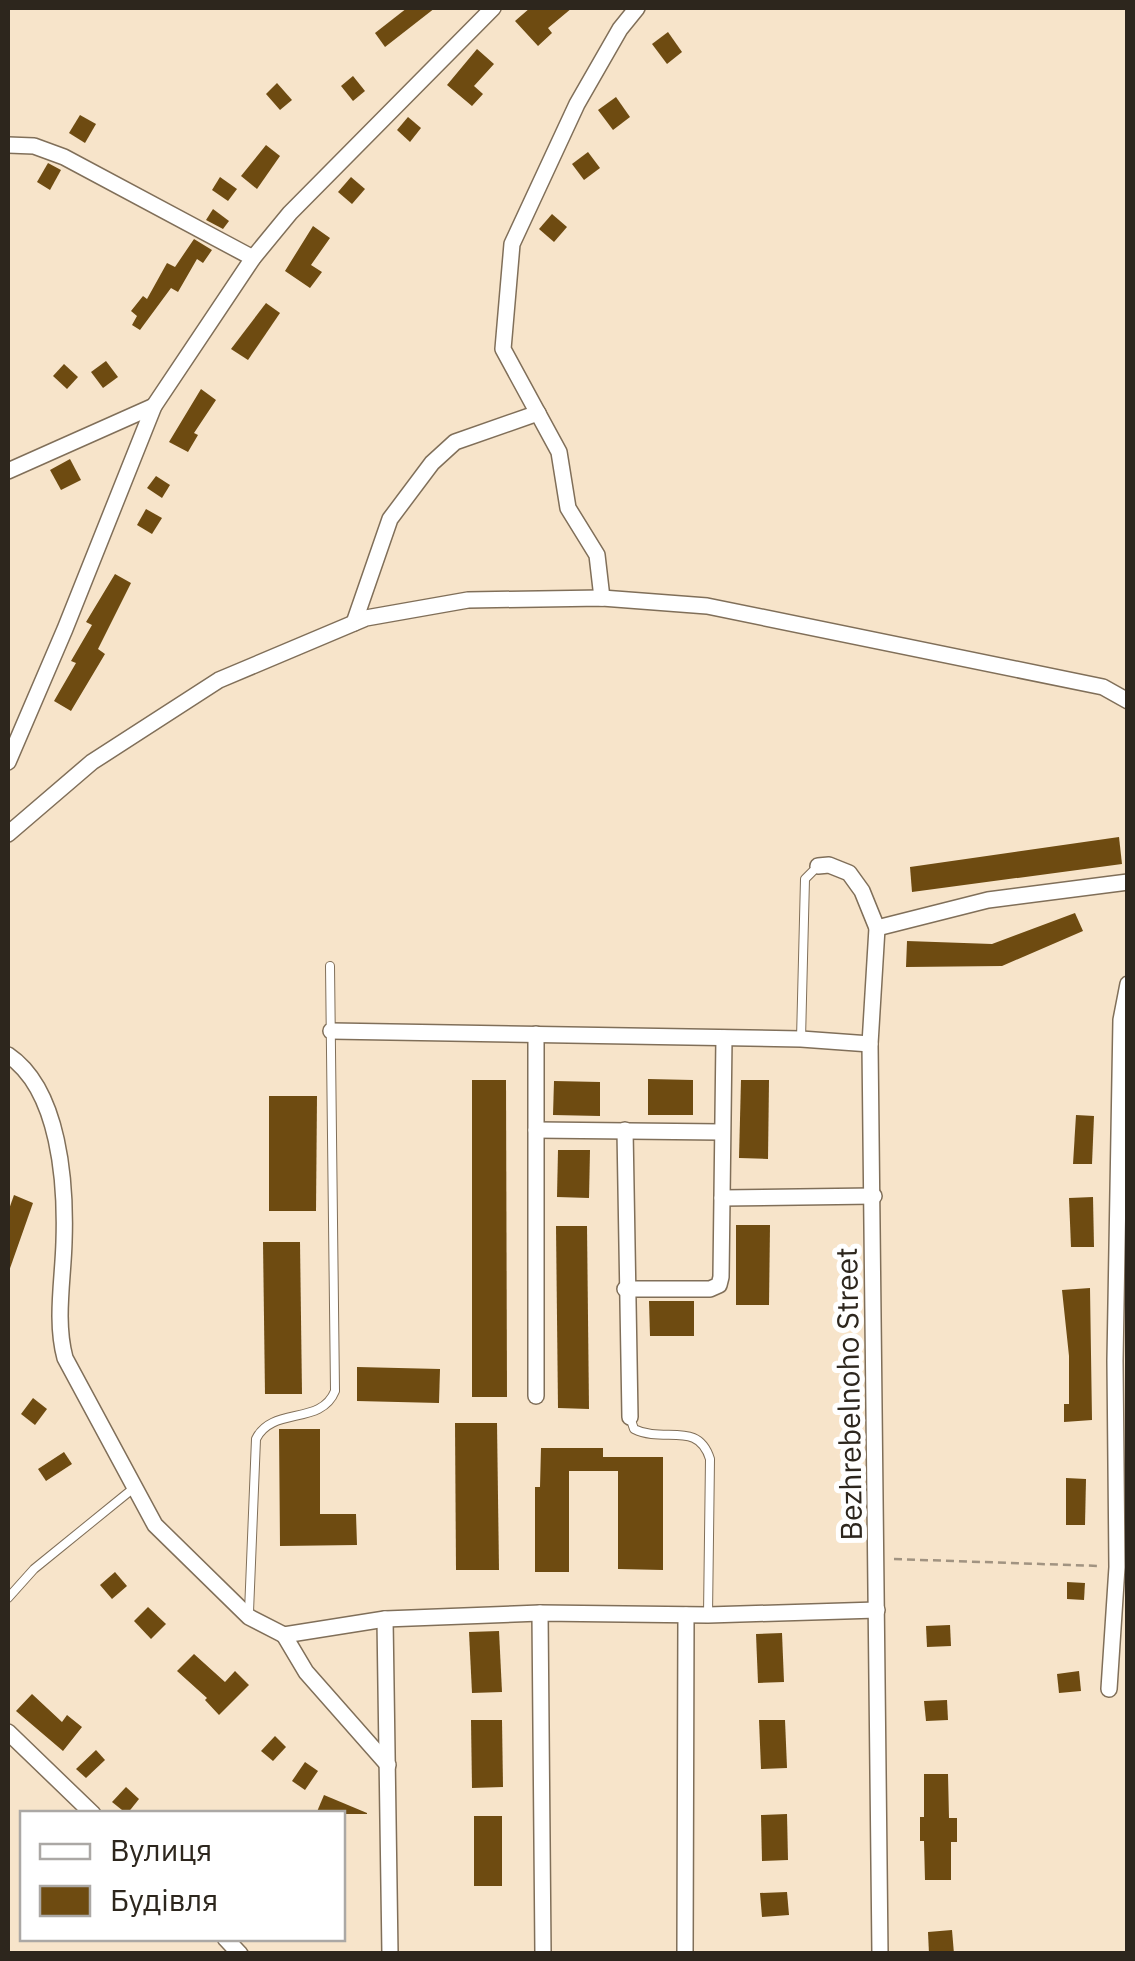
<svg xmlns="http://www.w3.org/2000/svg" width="1135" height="1961" viewBox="0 0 1135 1961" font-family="'IBM Plex Sans',sans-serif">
  <rect width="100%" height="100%" fill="#f7e4ca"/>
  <g fill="#6e4b11">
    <path d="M407 8H435L385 47 375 33Z"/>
    <path d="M530 8H572L548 28 552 33 538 46 515 21Z"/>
    <path d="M668 32 682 52 667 64 652 44Z"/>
    <path d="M477 49 494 64 474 86 483 94 472 106 447 85Z"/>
    <path d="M353 76 365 91 353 101 341 86Z"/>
    <path d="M277 83 292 100 280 110 266 94Z"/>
    <path d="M616 97 630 117 613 130 598 110Z"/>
    <path d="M80 115 96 124 85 143 69 133Z"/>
    <path d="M408 117 421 128 410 142 397 130Z"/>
    <path d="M266 145 280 156 257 189 241 176Z"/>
    <path d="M588 152 600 168 584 180 572 164Z"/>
    <path d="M48 163 61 170 50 190 37 182Z"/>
    <path d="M220 177 237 189 228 201 212 190Z"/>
    <path d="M351 177 365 189 352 204 338 192Z"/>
    <path d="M213 209 229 221 223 229 206 220Z"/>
    <path d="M552 214 567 227 554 242 539 229Z"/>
    <path d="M313 226 330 238 311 265 322 272 310 288 285 271Z"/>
    <path d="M194 239 212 250 203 263 197 259 178 292 171 288 140 330 132 325 137 316 131 311 143 296 147 299 167 263 175 267Z"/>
    <path d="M266 303 280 313 248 360 231 349Z"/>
    <path d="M106 361 118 377 103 388 91 372Z"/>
    <path d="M64 364 78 377 67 389 53 376Z"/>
    <path d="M201 389 216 400 194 433 198 435 188 452 169 442Z"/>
    <path d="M70 459 81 480 61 490 50 470Z"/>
    <path d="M156 476 170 485 162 498 147 488Z"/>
    <path d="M146 509 162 518 152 534 137 525Z"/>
    <path d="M115 574 131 583 98 649 105 654 71 711 54 701 76 663 71 661 92 625 86 622Z"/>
    <path d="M1119 837 1122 864 912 892 910 867Z"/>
    <path d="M1075 913 1083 931 1002 966 906 967 907 941 992 944Z"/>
    <path d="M648 1079 693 1080V1115H648Z"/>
    <path d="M472 1080H506L507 1397H472Z"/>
    <path d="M741 1080H769L768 1159 739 1158Z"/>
    <path d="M554 1081 600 1082V1116L553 1115Z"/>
    <path d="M269 1096H317L316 1211H269Z"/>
    <path d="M1076 1115 1094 1116 1092 1164H1073Z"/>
    <path d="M558 1150H590L589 1198 557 1197Z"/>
    <path d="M14 1195 33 1203 8 1274V1212Z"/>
    <path d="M1093 1197 1094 1247H1071L1069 1198Z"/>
    <path d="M736 1225H770L769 1305H736Z"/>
    <path d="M556 1226H587L589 1409 558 1408Z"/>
    <path d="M263 1242H300L302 1394H265Z"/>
    <path d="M1090 1288 1092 1420 1064 1422V1404H1069V1356L1062 1290Z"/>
    <path d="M649 1301H694V1336H650Z"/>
    <path d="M357 1367 440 1369 439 1403 357 1401Z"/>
    <path d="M33 1398 47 1409 35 1425 21 1414Z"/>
    <path d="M455 1423H497L499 1570H456Z"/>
    <path d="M279 1429H320V1514H356L357 1545 280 1546Z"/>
    <path d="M541 1448H603V1457H663V1570L618 1569V1471H569V1572H535V1487H540Z"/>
    <path d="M64 1452 72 1464 46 1481 38 1469Z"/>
    <path d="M1066 1478 1086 1479 1085 1525H1066Z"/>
    <path d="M115 1572 127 1586 112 1599 100 1585Z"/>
    <path d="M1067 1582 1085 1583 1084 1600 1067 1599Z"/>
    <path d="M148 1607 166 1624 151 1639 134 1621Z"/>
    <path d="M950 1625 951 1646 927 1647 926 1626Z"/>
    <path d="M499 1631 502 1692 472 1693 469 1632Z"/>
    <path d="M782 1633 784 1682 758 1683 756 1634Z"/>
    <path d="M194 1654 225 1682 235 1671 249 1685 219 1715 205 1700 207 1698 177 1671Z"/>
    <path d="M1079 1671 1081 1691 1059 1693 1057 1674Z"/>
    <path d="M32 1694 62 1722 67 1715 82 1727 63 1751 16 1711Z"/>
    <path d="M947 1700 948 1720 926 1721 924 1701Z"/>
    <path d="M471 1720H502L503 1787 472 1788Z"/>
    <path d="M759 1720H785L787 1768 761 1769Z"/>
    <path d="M275 1736 286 1747 273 1761 261 1751Z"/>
    <path d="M96 1750 105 1760 86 1778 76 1769Z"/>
    <path d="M305 1762 318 1771 305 1790 292 1781Z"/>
    <path d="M924 1774H948L949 1818H957V1842H951V1880H925L924 1841H920V1817H924Z"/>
    <path d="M126 1787 139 1799 127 1814 112 1802Z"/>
    <path d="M324 1795 367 1813V1814H316Z"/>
    <path d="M787 1814 788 1860 762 1861 761 1815Z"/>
    <rect x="474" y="1816" width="28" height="70"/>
    <path d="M787 1892 789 1915 762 1917 760 1893Z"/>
    <path d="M952 1930 954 1954H929L928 1932Z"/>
  </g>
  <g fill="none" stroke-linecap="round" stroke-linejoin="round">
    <g stroke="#806f59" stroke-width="10">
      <g id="lane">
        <path d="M801 1039 805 879 818 866"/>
        <path d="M630 1417 634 1429C664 1444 698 1420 710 1459L708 1615"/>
        <path d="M8 1598 34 1569 135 1487"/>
        <path d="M249 1612 256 1439C272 1406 321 1426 335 1391L330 966"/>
      </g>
    </g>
    <g stroke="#806f59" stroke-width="18">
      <g id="street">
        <path d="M8 145 34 146 64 157 253 258"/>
        <path d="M8 471 154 406"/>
        <path d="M602 598 597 555 568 508 559 452 503 349 512 244 577 104 620 29 637 8"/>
        <path d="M354 623 390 519 432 463 455 442 538 413"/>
        <path d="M8 762 65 629 154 406 253 258 290 213 493 8"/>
        <path d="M8 834 92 762 219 680 366 618 468 600 602 598 707 606 1103 687 1128 701"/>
        <path d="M818 866 829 865 849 873 862 891 877 928 870 1044 880 1954"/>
        <path d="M877 928 988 900 1128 882"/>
        <path d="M331 1031 801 1039 870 1044"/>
        <path d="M8 1055C60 1090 66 1184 64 1242 63 1280 55 1321 65 1358L155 1525 249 1617 284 1635 385 1619 540 1613 708 1615 877 1610"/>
        <path d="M536 1130 721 1132"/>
        <path d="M625 1130 630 1417"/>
        <path d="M722 1198 874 1196"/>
        <path d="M625 1289H710L719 1285 721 1277 724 1038"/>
        <path d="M536 1396V1034"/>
        <path d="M540 1613 543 1954"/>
        <path d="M385 1619 390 1954"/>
        <path d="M284 1635 306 1672 388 1765"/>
        <path d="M1109 1689 1117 1567 1115 1361 1121 1020 1128 984"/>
        <path d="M8 1732 93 1814"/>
        <path d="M225 1938 240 1954"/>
        <path d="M685 1954 686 1615"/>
      </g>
    </g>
    <path stroke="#a19381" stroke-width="2.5" stroke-dasharray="8 5" stroke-linecap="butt" d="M894 1559 1100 1566"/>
    <use href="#lane" stroke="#fff" stroke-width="8"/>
    <use href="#street" stroke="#fff" stroke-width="15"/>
  </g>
  <g text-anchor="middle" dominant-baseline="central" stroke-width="10" stroke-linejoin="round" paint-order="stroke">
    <g font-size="30" fill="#2d261d" stroke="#fff">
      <text transform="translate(848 1394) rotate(-91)">Bezhrebelnoho Street</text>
    </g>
  </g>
  <rect width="1135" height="1961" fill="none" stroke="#2d261d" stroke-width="20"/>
  <rect x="20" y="1811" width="325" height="130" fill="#ffffff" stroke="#aba8a5" stroke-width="2.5"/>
  <rect x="40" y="1844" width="50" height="15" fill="#ffffff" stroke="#aba8a5" stroke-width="2.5"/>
  <text x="110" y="1861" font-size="30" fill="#2d261d">Вулиця</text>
  <rect x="40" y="1886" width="50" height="30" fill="#6e4b11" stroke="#aba8a5" stroke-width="2.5"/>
  <text x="110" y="1911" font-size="30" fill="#2d261d">Будівля</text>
</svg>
